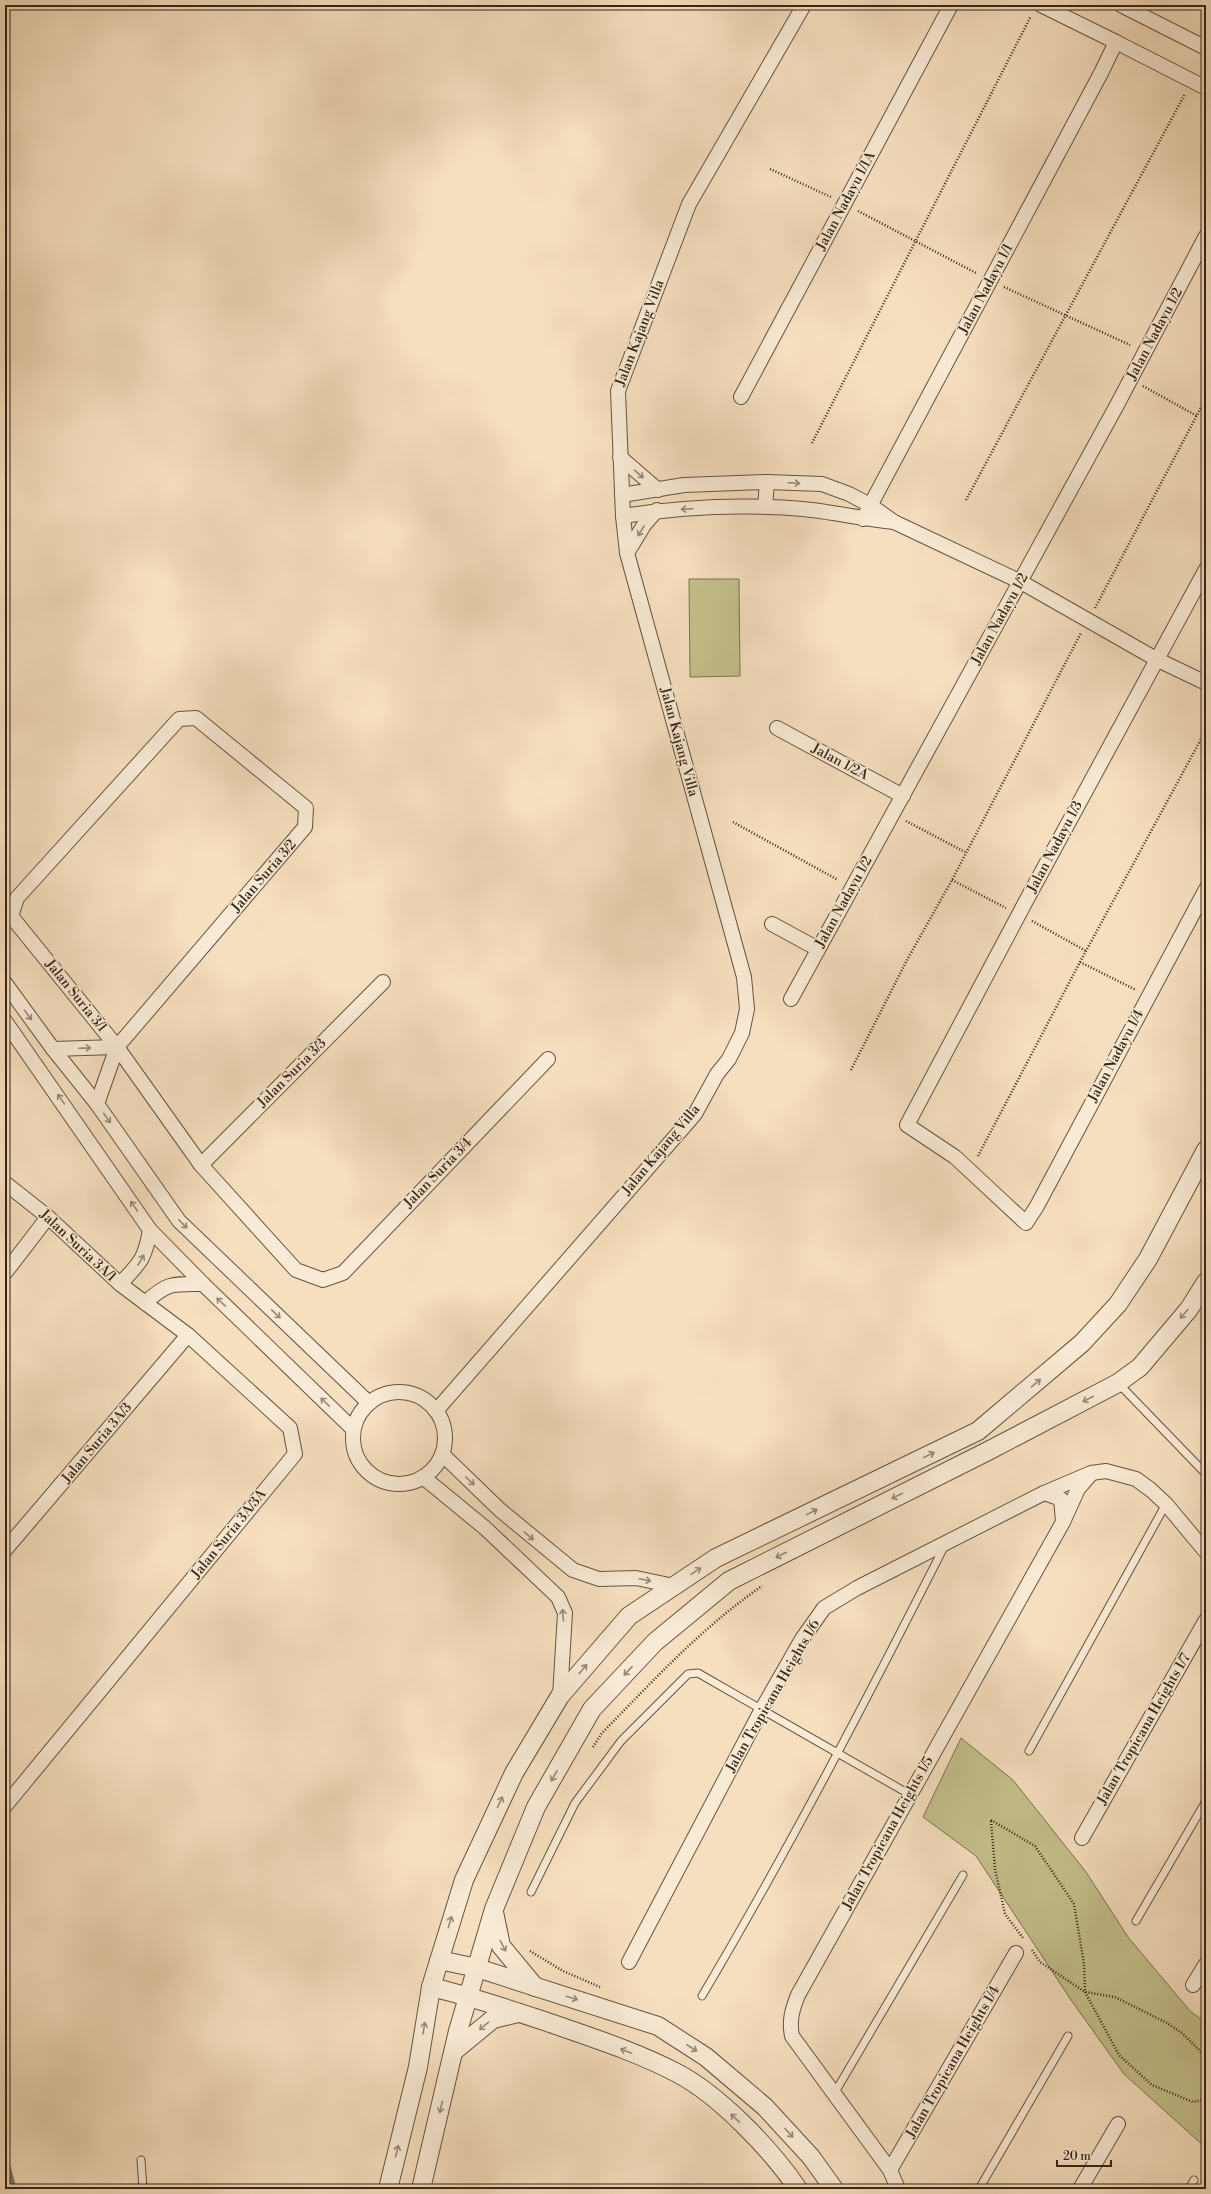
<svg xmlns="http://www.w3.org/2000/svg" width="1211" height="2194" viewBox="0 0 1211 2194" font-family="'Libre Bodoni',serif">
  <rect width="100%" height="100%" fill="#f6dfbf"/>
  <filter id="stains"><feTurbulence type="fractalNoise" baseFrequency=".005" numOctaves="4"/><feColorMatrix values="0 0 0 0 .2 0 0 0 0 .09 0 0 0 0 .02 0 0 0 .5 -.17"/></filter>
  <radialGradient id="worn" r=".72"><stop offset=".6" stop-color="#630" stop-opacity="0"/><stop offset="1" stop-color="#630" stop-opacity=".3"/></radialGradient>
  <g fill="#c4c08c" stroke="#7c7350">
    <path d="M689 579H739L740 676 690 677Z"/>
    <path d="M961 1738 1013 1780 1086 1872 1128 1937 1190 2011 1206 2023V2148L1124 2074 1071 2000 976 1856 923 1817Z"/>
  </g>
  <g fill="none" stroke-linecap="round" stroke-linejoin="round">
    <path stroke="#757f79" stroke-width="5.5" d="M5 2157 14 2189"/>
    <g stroke="#655440" stroke-width="9">
      <g id="service">
        <path d="M1118 1383 1206 1474"/>
        <path d="M1029 1751 1166 1504"/>
        <path d="M531 1892 575 1803 621 1741 688 1674 698 1673 909 1794"/>
        <path d="M1136 1921 1206 1801"/>
        <path d="M702 1996C789 1849 868 1697 945 1545"/>
        <path d="M834 2094 963 1875"/>
        <path d="M141 2160 143 2189"/>
        <path d="M979 2189 1068 2036"/>
        <path d="M1189 2189 1194 2180"/>
      </g>
    </g>
    <g stroke="#655440" stroke-width="16">
      <g id="minor">
        <path d="M1121 5 1206 48"/>
        <path d="M1116 42 1206 88"/>
        <path d="M741 397 951 5"/>
        <path d="M620 457 658 490"/>
        <path d="M622 495 684 485 767 482 822 484 849 494 870 505 894 522 1021 582 1156 659 1206 683"/>
        <path d="M765 507 767 482"/>
        <path d="M623 516C682 507 743 504 803 509 833 512 863 519 894 522"/>
        <path d="M863 519 1101 73 1116 42 1041 5"/>
        <path d="M627 553 644 525 657 510"/>
        <path d="M1206 569 1026 901 907 1125 955 1157 1026 1223 1037 1206 1206 889"/>
        <path d="M777 728 903 796"/>
        <path d="M772 924 818 949"/>
        <path d="M5 983 53 1049 97 1104 179 1221 369 1403"/>
        <path d="M791 999 1117 405 1206 236"/>
        <path d="M5 1021 150 1230 203 1284 353 1429"/>
        <path d="M53 1049 117 1047"/>
        <path d="M97 1104 117 1047 305 827 306 808 196 718 179 719 17 898 11 916 117 1047 201 1165 296 1270 323 1280 343 1273 548 1059"/>
        <path d="M201 1165 383 982"/>
        <path d="M5 1183 48 1217 120 1284 188 1335 290 1428 295 1454 5 1806"/>
        <path d="M5 1273 48 1217"/>
        <path d="M120 1284C140 1263 145 1259 150 1230"/>
        <path d="M145 1303C168 1282 172 1284 203 1284"/>
        <circle cx="399" cy="1438" r="46"/>
        <path d="M436 1411 695 1114 717 1074 729 1059 742 1033 747 1009 744 977 627 553 623 516 618 391 689 204 804 5"/>
        <path d="M442 1454 500 1510 573 1570 599 1579 636 1578 674 1586"/>
        <path d="M423 1477 485 1528 558 1597 565 1613 560 1696"/>
        <path d="M1044 1493 1061 1499 1063 1521"/>
        <path d="M5 1550 188 1335"/>
        <path d="M1082 1838 1206 1620"/>
        <path d="M629 1962 762 1709 802 1639 824 1608 857 1588 1044 1493 1091 1473 1106 1471 1136 1479 1151 1490 1166 1504 1206 1552"/>
        <path d="M1193 1985 1206 1964"/>
        <path d="M890 2170 1016 1953"/>
        <path d="M898 2189 890 2170 792 2036C789 2021 792 2010 798 1995L1063 1522 1078 1489 1090 1475"/>
        <path d="M1080 2189 1118 2124"/>
      </g>
    </g>
    <g stroke="#655440" stroke-width="20">
      <g id="tertiary">
        <path d="M494 1912 501 1946 535 1987"/>
        <path d="M439 1960 477 1968 658 2026 706 2057 765 2107 811 2157 834 2189"/>
        <path d="M431 1987C474 1997 514 2011 556 2025 596 2039 639 2053 677 2073 719 2095 771 2149 798 2189"/>
        <path d="M454 2051 493 2019 518 2013"/>
        <path d="M388 2189 418 2067 431 1987 464 1880 514 1773 560 1696 629 1616 716 1558 978 1431 1082 1343 1118 1304 1148 1259 1206 1150"/>
        <path d="M421 2189 458 2031 494 1909 536 1807 592 1709 655 1642 729 1581 988 1451 1118 1383 1140 1367 1189 1309 1206 1282"/>
      </g>
    </g>
    <g stroke="#352615" stroke-width="2.5" stroke-dasharray="1 2" stroke-linecap="butt">
      <path d="M770 169 831 197"/>
      <path d="M858 211 976 273"/>
      <path d="M1004 287 1130 345"/>
      <path d="M1143 386 1197 416"/>
      <path d="M812 443 1031 16"/>
      <path d="M966 500 1185 94"/>
      <path d="M1095 608 1206 398"/>
      <path d="M906 821 965 852"/>
      <path d="M733 822 838 880"/>
      <path d="M952 880 1006 908"/>
      <path d="M1032 921 1086 951"/>
      <path d="M1080 962 1136 990"/>
      <path d="M851 1070 907 960 952 880 1081 633"/>
      <path d="M978 1156 1080 962 1206 730"/>
      <path d="M593 1747 602 1733C654 1680 701 1628 762 1586"/>
      <path d="M991 1820 1035 1846 1074 1904 1084 1964 1085 1992 1119 2055 1152 2085 1193 2102 1206 2099"/>
      <path d="M991 1821 995 1869 1005 1914 1023 1938"/>
      <path d="M1032 1950 1040 1962 1085 1992 1115 1997 1167 2023 1182 2033 1206 2057"/>
      <path d="M530 1951 563 1971 600 1987"/>
    </g>
    <use href="#service" stroke="#f9ead5" stroke-width="7"/>
    <use href="#minor" stroke="#f9ead5" stroke-width="14"/>
    <use href="#tertiary" stroke="#f9ead5" stroke-width="18"/>
  </g>
  <defs><path id="oneway-shaft" d="M-6 0H5M1.5-3L5.5 0L1.5 3" fill="none" stroke-width="1.6" stroke-linecap="round" stroke-linejoin="round"/></defs>
  <g stroke="#978875">
    <use href="#oneway-shaft" transform="translate(639 474) rotate(41)"/>
    <use href="#oneway-shaft" transform="translate(794 483) rotate(3)"/>
    <use href="#oneway-shaft" transform="translate(687 509) rotate(177)"/>
    <use href="#oneway-shaft" transform="translate(641 531) rotate(122)"/>
    <use href="#oneway-shaft" transform="translate(28 1015) rotate(54)"/>
    <use href="#oneway-shaft" transform="translate(85 1048) rotate(-2)"/>
    <use href="#oneway-shaft" transform="translate(61 1099) rotate(-125)"/>
    <use href="#oneway-shaft" transform="translate(107 1118) rotate(55)"/>
    <use href="#oneway-shaft" transform="translate(134 1206) rotate(-124)"/>
    <use href="#oneway-shaft" transform="translate(183 1224) rotate(46)"/>
    <use href="#oneway-shaft" transform="translate(141 1260) rotate(-59)"/>
    <use href="#oneway-shaft" transform="translate(221 1302) rotate(-136)"/>
    <use href="#oneway-shaft" transform="translate(276 1314) rotate(44)"/>
    <use href="#oneway-shaft" transform="translate(1184 1314) rotate(130)"/>
    <use href="#oneway-shaft" transform="translate(1036 1383) rotate(-40)"/>
    <use href="#oneway-shaft" transform="translate(1088 1399) rotate(152)"/>
    <use href="#oneway-shaft" transform="translate(325 1402) rotate(-136)"/>
    <use href="#oneway-shaft" transform="translate(929 1455) rotate(-26)"/>
    <use href="#oneway-shaft" transform="translate(470 1481) rotate(44)"/>
    <use href="#oneway-shaft" transform="translate(897 1496) rotate(153)"/>
    <use href="#oneway-shaft" transform="translate(812 1512) rotate(-26)"/>
    <use href="#oneway-shaft" transform="translate(529 1536) rotate(41)"/>
    <use href="#oneway-shaft" transform="translate(781 1555) rotate(153)"/>
    <use href="#oneway-shaft" transform="translate(696 1571) rotate(-34)"/>
    <use href="#oneway-shaft" transform="translate(645 1580) rotate(12)"/>
    <use href="#oneway-shaft" transform="translate(563 1615) rotate(-95)"/>
    <use href="#oneway-shaft" transform="translate(583 1669) rotate(-49)"/>
    <use href="#oneway-shaft" transform="translate(628 1671) rotate(133)"/>
    <use href="#oneway-shaft" transform="translate(554 1776) rotate(120)"/>
    <use href="#oneway-shaft" transform="translate(500 1802) rotate(-65)"/>
    <use href="#oneway-shaft" transform="translate(450 1922) rotate(-73)"/>
    <use href="#oneway-shaft" transform="translate(503 1946) rotate(62)"/>
    <use href="#oneway-shaft" transform="translate(572 1998) rotate(17)"/>
    <use href="#oneway-shaft" transform="translate(484 2026) rotate(140)"/>
    <use href="#oneway-shaft" transform="translate(424 2028) rotate(-80)"/>
    <use href="#oneway-shaft" transform="translate(692 2048) rotate(33)"/>
    <use href="#oneway-shaft" transform="translate(626 2051) rotate(-159)"/>
    <use href="#oneway-shaft" transform="translate(441 2107) rotate(104)"/>
    <use href="#oneway-shaft" transform="translate(735 2118) rotate(-137)"/>
    <use href="#oneway-shaft" transform="translate(789 2133) rotate(48)"/>
    <use href="#oneway-shaft" transform="translate(397 2151) rotate(-76)"/>
  </g>
  <g text-anchor="middle" dominant-baseline="central" stroke-width="3" stroke-linejoin="round" paint-order="stroke">
    <g font-size="14" fill="#352615" stroke="#f9ead5">
      <text transform="translate(846 201) rotate(-62)">Jalan Nadayu 1/1A</text>
      <text transform="translate(986 289) rotate(-62)">Jalan Nadayu 1/1</text>
      <text transform="translate(640 333) rotate(-69)">Jalan Kajang Villa</text>
      <text transform="translate(1155 334) rotate(-62)">Jalan Nadayu 1/2</text>
      <text transform="translate(1000 619) rotate(-61)">Jalan Nadayu 1/2</text>
      <text transform="translate(679 742) rotate(75)">Jalan Kajang Villa</text>
      <text transform="translate(840 762) rotate(28)">Jalan 1/2A</text>
      <text transform="translate(1055 847) rotate(-62)">Jalan Nadayu 1/3</text>
      <text transform="translate(264 876) rotate(-49)">Jalan Suria 3/2</text>
      <text transform="translate(844 902) rotate(-61)">Jalan Nadayu 1/2</text>
      <text transform="translate(76 996) rotate(51)">Jalan Suria 3/1</text>
      <text transform="translate(1116 1056) rotate(-62)">Jalan Nadayu 1/4</text>
      <text transform="translate(292 1073) rotate(-45)">Jalan Suria 3/3</text>
      <text transform="translate(661 1150) rotate(-50)">Jalan Kajang Villa</text>
      <text transform="translate(438 1173) rotate(-46)">Jalan Suria 3/4</text>
      <text transform="translate(78 1246) rotate(43)">Jalan Suria 3A/1</text>
      <text transform="translate(97 1443) rotate(-50)">Jalan Suria 3A/3</text>
      <text transform="translate(229 1534) rotate(-51)">Jalan Suria 3A/3A</text>
      <text transform="translate(773 1696) rotate(-60)">Jalan Tropicana Heights 1/6</text>
      <text transform="translate(1144 1729) rotate(-60)">Jalan Tropicana Heights 1/7</text>
      <text transform="translate(888 1833) rotate(-61)">Jalan Tropicana Heights 1/5</text>
      <text transform="translate(953 2062) rotate(-60)">Jalan Tropicana Heights 1/4</text>
    </g>
  </g>
  <rect width="1211" height="2194" fill="none" stroke="#f6dfbf" stroke-width="20"/>
  <rect x="6" y="6" width="1199" height="2182" fill="none" stroke="#352615" stroke-width="2"/>
  <rect x="10" y="10" width="1191" height="2174" fill="none" stroke="#352615"/>
  <path d="M1057 2160v6h54v-6" fill="none" stroke="#352615" stroke-width="2"/>
  <text x="1063" y="2160" font-size="12" fill="#352615" stroke="#f9ead5" stroke-width="3" paint-order="stroke">20 m</text>
  <rect width="100%" height="100%" filter="url(#stains)"/>
  <rect width="100%" height="100%" fill="url(#worn)"/>
</svg>
